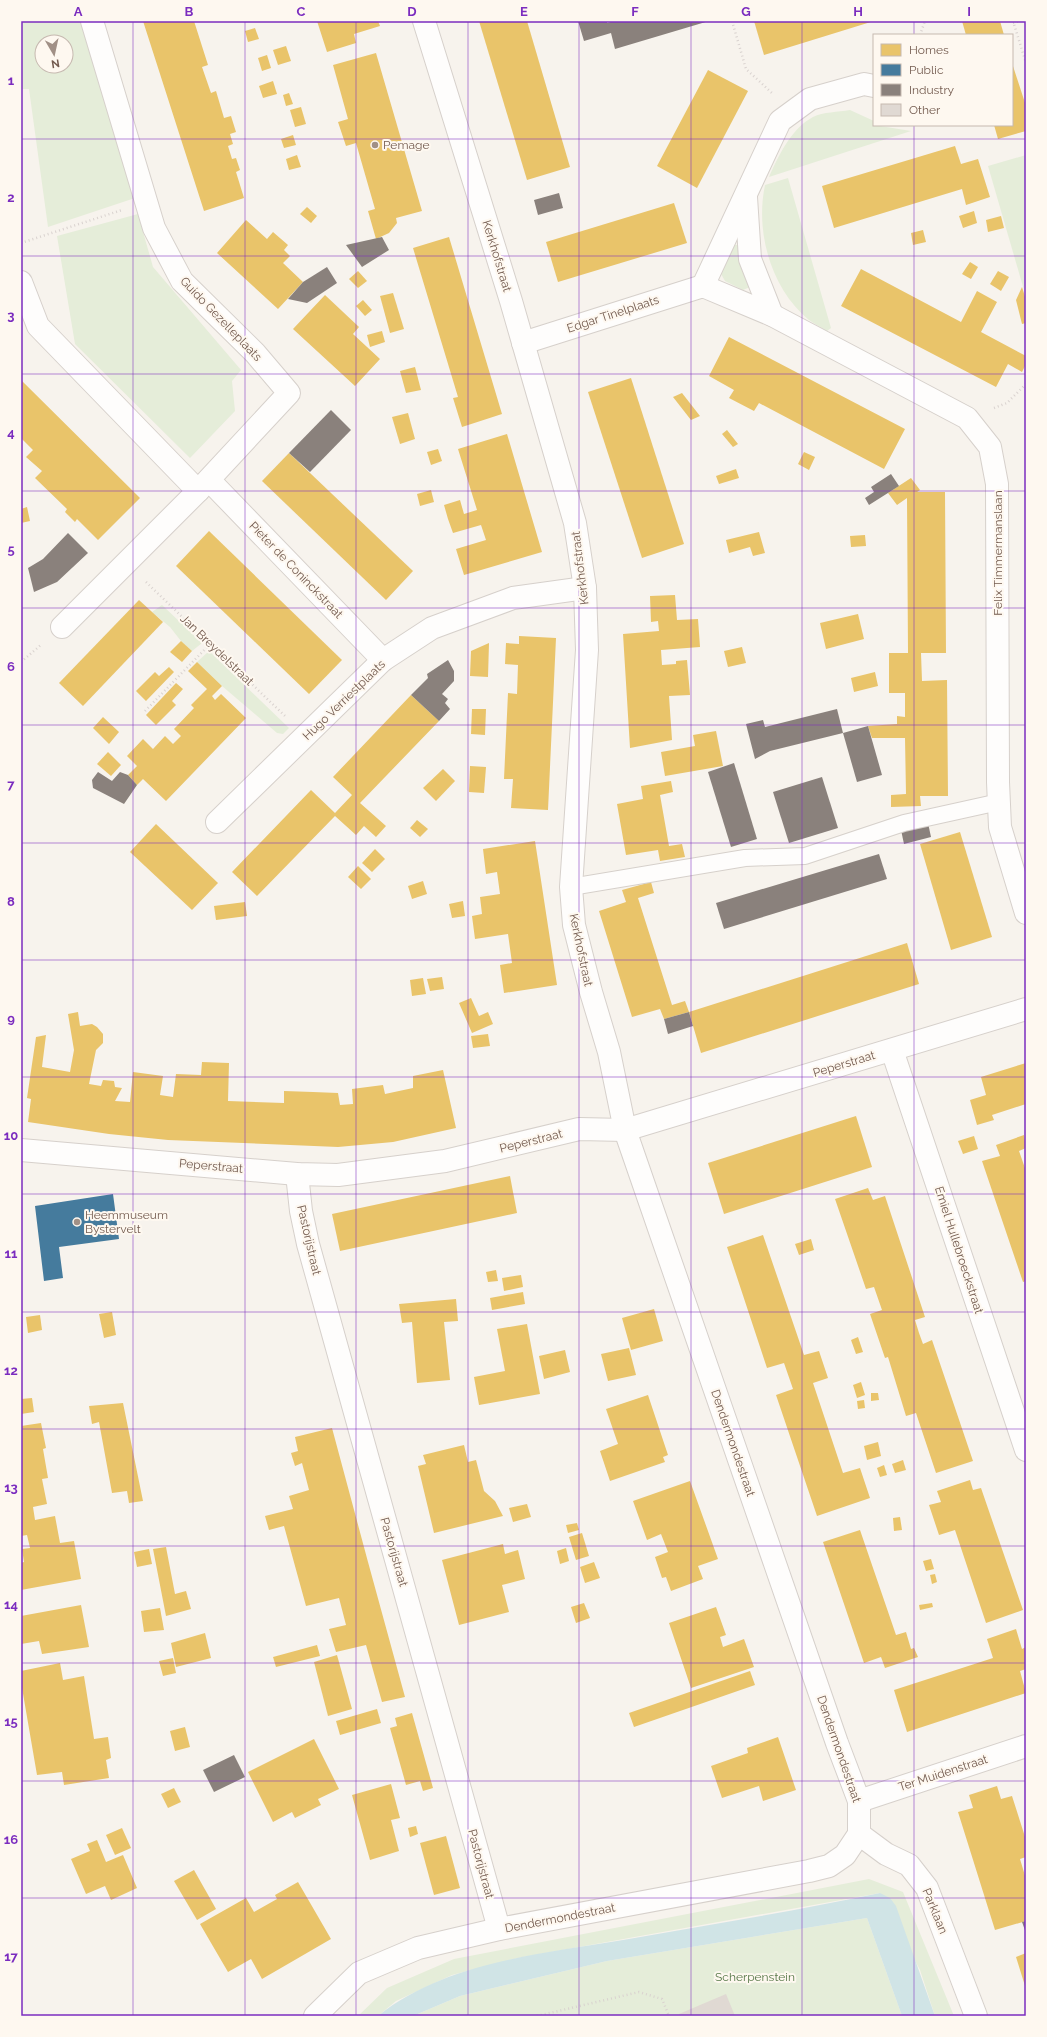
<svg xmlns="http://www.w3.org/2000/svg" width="1047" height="2037" viewBox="0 0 1047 2037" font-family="Raleway,sans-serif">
  <rect width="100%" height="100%" fill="#f7f3ed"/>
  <g fill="#e5edd9" fill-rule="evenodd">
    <path d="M21 21H82L135 198 48 227 29 89H21ZM42 42H66V66H42Z"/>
    <path d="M850 110 874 121V125L911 131 769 177C779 155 791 129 813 117 823 112 838 112 850 110Z"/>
    <path d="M1026 155V297L988 166Z"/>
    <path d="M788 178 831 328 827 331C821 327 814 324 809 320 771 289 755 232 765 185Z"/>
    <path d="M138 214 153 267 241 370 232 381 235 411 190 458 75 344 57 236Z"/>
    <path d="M731 245H738L750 287 743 290 725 281 720 272Z"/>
    <path d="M162 605 202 643 192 651 181 641 170 627 152 612Z"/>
    <path d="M209 651 289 728 283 734 277 733 222 686 197 662Z"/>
    <path d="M869 1879 903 1892 954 2016H935L920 1970 880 1893 518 1958 452 1975 396 2001 378 2016H358L387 1988 454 1959Z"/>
    <path d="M867 1918 902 2016H413L460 1996 607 1961Z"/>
  </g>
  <path fill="#d0e4e6" d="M880 1893 890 1898 896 1906 935 2016H902L867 1918 607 1961 460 1996 413 2016H378C445 1962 541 1954 623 1940 709 1925 795 1911 880 1893Z"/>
  <g fill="#e9c46a">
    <path d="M143 21H194L208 65 202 67 211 93 216 91 224 118 231 116 236 132 230 134 233 144 228 146 232 159 236 158 240 170 236 172 244 198 204 211Z"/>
    <path d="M317 21H378L380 26 354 34 356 43 327 52Z"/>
    <path d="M479 21H527L570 167 527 180Z"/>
    <path d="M754 21H874L764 55Z"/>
    <path d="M962 21H1000L1004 35H966Z"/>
    <path d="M255 28 259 39 248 42 245 31Z"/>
    <path d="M286 46 291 61 278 65 273 50Z"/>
    <path d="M376 53 422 211 396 218 397 223 389 233 376 239 368 211 375 209 356 143 346 146 338 122 348 119 333 65Z"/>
    <path d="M267 55 271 68 262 71 258 58Z"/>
    <path d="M1012 63 1026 106V131L998 139 994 125H1012Z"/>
    <path d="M708 70 748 91 697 188 657 166Z"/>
    <path d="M273 81 277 94 263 98 259 86Z"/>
    <path d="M289 93 293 104 286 106 283 95Z"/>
    <path d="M301 107 306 124 295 127 290 110Z"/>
    <path d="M293 135 296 145 284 148 281 139Z"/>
    <path d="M955 146 961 164 978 159 990 197 966 205 962 189 834 228 822 186Z"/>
    <path d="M297 155 301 167 289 170 286 159Z"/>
    <path d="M674 203 687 243 558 282 546 242Z"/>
    <path d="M307 207 317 216 311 223 300 214Z"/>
    <path d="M974 211 977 223 963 228 959 216Z"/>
    <path d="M1001 216 1004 228 988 232 986 220Z"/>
    <path d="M246 220 267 239 273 232 288 245 284 250 290 256 283 263 303 282 278 309 217 253Z"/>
    <path d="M923 230 926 242 913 245 911 233Z"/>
    <path d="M449 237 502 414 462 427 453 398 458 397 413 248Z"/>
    <path d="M970 262 978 267 971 279 962 274Z"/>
    <path d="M861 269 961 322 977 291 997 302 981 332 1026 356V364L1022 372 1008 364 996 387 841 306Z"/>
    <path d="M358 271 367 281 358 288 349 279Z"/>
    <path d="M998 271 1009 277 1001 291 990 284Z"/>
    <path d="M1022 287 1026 300V323L1022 324 1016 300Z"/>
    <path d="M393 293 404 329 390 333 380 296Z"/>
    <path d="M325 295 359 327 353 334 380 359 355 386 293 329Z"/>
    <path d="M363 300 372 310 365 316 356 306Z"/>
    <path d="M382 331 385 342 370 347 367 335Z"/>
    <path d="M729 337 905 429 884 469 759 403 754 411 729 398 734 390 709 376Z"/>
    <path d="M415 367 421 390 406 393 400 371Z"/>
    <path d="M631 378 684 544 642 558 588 392Z"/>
    <path d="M21 380 140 498 98 540 77 519 75 522 65 512 67 509 35 478 42 471 26 457 33 450 21 438Z"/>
    <path d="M682 393 700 416 691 420 673 397Z"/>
    <path d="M408 413 415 439 400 444 392 417Z"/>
    <path d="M727 430 738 444 733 447 722 434Z"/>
    <path d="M507 434 542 552 464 575 456 549 486 540 481 525 453 533 448 519 444 505 460 500 464 514 477 510 458 449Z"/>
    <path d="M438 449 442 461 431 465 427 452Z"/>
    <path d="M804 452 815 457 809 470 798 464Z"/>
    <path d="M289 453 413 571 386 600 262 481Z"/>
    <path d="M736 469 739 478 719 484 716 476Z"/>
    <path d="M911 478 920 490 917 492H945L946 653H921L922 681 947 680 948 796H920L921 806 891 807V795L906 794 905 738H872L868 726 897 724V716L905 717V693H889V653H908L907 498 897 505 888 493Z"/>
    <path d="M431 490 434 502 420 506 417 494Z"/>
    <path d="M27 507 30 521 21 523V509Z"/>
    <path d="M209 531 342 660 309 694 176 566Z"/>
    <path d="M759 532 765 553 753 556 750 547 729 553 726 540Z"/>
    <path d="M865 535 866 546 851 547 850 536Z"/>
    <path d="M675 595 677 620 698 619 700 647 661 650 662 665 676 664V661L687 660 690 695 669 696 672 740 630 748 623 634 659 631 658 621 651 622 650 596Z"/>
    <path d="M139 600 163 622 83 706 59 683Z"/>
    <path d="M858 614 864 639 826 649 820 623Z"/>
    <path d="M519 636 556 638 548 810 511 808 513 779H504L508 693 517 694 518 665 505 664 506 643 519 644Z"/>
    <path d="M181 641 192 651 182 662 170 652Z"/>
    <path d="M489 643 488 677 470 676 471 651Z"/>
    <path d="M742 647 746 663 728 667 724 651Z"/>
    <path d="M197 662 222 686 212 696 215 700 221 694 246 718 166 801 143 779 137 785 128 775 137 766 127 756 143 739 153 749 165 736 173 744 181 736 174 729 194 708 191 705 207 689 188 671Z"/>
    <path d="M169 667 174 672 146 701 136 691 155 672 159 676Z"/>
    <path d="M875 672 878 686 854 692 851 678Z"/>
    <path d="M176 683 183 689 172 701 176 705 156 725 146 715Z"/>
    <path d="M411 695 439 721 360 803 386 826 376 837 364 826 356 835 335 816 257 896 232 872 311 790 335 813 352 795 333 777Z"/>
    <path d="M472 709H486L485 735 471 734Z"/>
    <path d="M103 717 119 732 109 744 93 728Z"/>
    <path d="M716 731 723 766 665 776 661 752 695 746 693 735Z"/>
    <path d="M108 752 121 765 111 776 97 764Z"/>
    <path d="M470 766 486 767 484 793 469 792Z"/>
    <path d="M443 769 455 781 436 801 423 788Z"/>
    <path d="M671 781 673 792 660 795 669 846 682 844 685 857 660 861 658 850 626 855 617 804 643 799 641 786Z"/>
    <path d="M417 820 428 829 420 837 410 828Z"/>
    <path d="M156 824 218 883 192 910 130 852Z"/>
    <path d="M960 832 992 937 951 950 920 844Z"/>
    <path d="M535 841 557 985 504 993 500 965 512 963 508 934 475 939 472 916 482 914 480 897 500 894 497 872 486 874 483 849Z"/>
    <path d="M375 849 385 859 372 872 362 863Z"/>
    <path d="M358 866 371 879 361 889 348 877Z"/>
    <path d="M423 881 427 894 412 899 408 886Z"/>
    <path d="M651 882 654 893 638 898 672 1005 685 1001 689 1012 664 1019 660 1009 632 1017 599 911 626 902 622 890Z"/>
    <path d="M463 901 465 916 452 918 449 904Z"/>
    <path d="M245 902 247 916 216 920 214 906Z"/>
    <path d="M907 943 919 984 701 1053 689 1012Z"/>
    <path d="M442 977 444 989 430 991 427 979Z"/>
    <path d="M423 978 426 994 412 996 410 980Z"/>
    <path d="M471 998 479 1016 488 1012 493 1024 472 1033 459 1003Z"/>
    <path d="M78 1012 80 1026 92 1024 97 1027 103 1034V1043L96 1050 89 1084 101 1086 103 1080 114 1081 115 1087 122 1088 115 1101 130 1102 133 1072 163 1076 160 1095 173 1097 176 1074 201 1075 202 1062 229 1063 228 1101 284 1103V1091L313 1092 338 1093 340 1105 353 1104 352 1089 383 1085 385 1094 413 1088V1076L443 1070 456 1128 393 1142 338 1147 168 1140 109 1134 28 1122 31 1099 27 1098 36 1037 46 1035 42 1067 70 1072 74 1050 68 1014Z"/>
    <path d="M488 1034 490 1046 473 1048 471 1036Z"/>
    <path d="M1026 1063V1104L992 1115 994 1120 977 1125 970 1100 986 1095 981 1077Z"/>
    <path d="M856 1116 872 1167 724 1214 708 1163Z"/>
    <path d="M1024 1135 1026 1148 1019 1151 1026 1171V1281L1023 1282 982 1161 1000 1156 996 1145Z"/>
    <path d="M974 1136 978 1149 963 1154 958 1141Z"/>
    <path d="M510 1176 517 1213 340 1251 332 1214Z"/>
    <path d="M868 1188 873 1200 885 1196 925 1317 915 1320 919 1333 923 1344 932 1340 973 1461 936 1473 916 1413 906 1416 888 1357 885 1358 870 1314 882 1310 874 1287 866 1289 835 1199Z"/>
    <path d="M763 1235 804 1355 819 1351 828 1378 813 1383 843 1473 860 1468 870 1498 817 1516 776 1395 793 1389 784 1363 767 1368 727 1247Z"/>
    <path d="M811 1239 814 1250 799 1255 795 1244Z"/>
    <path d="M496 1270 498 1281 488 1282 486 1272Z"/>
    <path d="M521 1275 523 1287 504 1291 502 1278Z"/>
    <path d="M523 1292 525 1304 492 1310 490 1298Z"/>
    <path d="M456 1299 458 1321 444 1322 450 1380 417 1383 412 1322 402 1323 399 1304Z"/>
    <path d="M654 1309 663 1341 631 1350 622 1318Z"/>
    <path d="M112 1312 116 1335 104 1338 99 1314Z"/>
    <path d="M40 1315 42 1330 28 1333 26 1317Z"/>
    <path d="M527 1324 540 1394 479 1405 474 1377 505 1371 497 1329Z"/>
    <path d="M858 1337 863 1352 856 1354 851 1340Z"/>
    <path d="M629 1348 636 1375 608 1381 601 1354Z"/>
    <path d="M565 1350 570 1372 544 1379 539 1356Z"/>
    <path d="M861 1382 865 1395 857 1398 853 1385Z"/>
    <path d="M871 1393H878L879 1400 871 1401Z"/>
    <path d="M648 1395 668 1455 663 1457 665 1462 610 1481 600 1451 618 1444 606 1409Z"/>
    <path d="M32 1398 34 1412 21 1414V1399Z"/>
    <path d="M864 1400 865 1408 858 1409 857 1401Z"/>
    <path d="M123 1403 143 1501 129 1503 127 1491 112 1493 99 1422 92 1424 89 1406Z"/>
    <path d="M41 1423 46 1448 43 1449 48 1478 42 1479 47 1504 33 1507 35 1520 55 1516 60 1543 74 1541 81 1579 21 1590V1563L24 1562 22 1549 30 1548 27 1535 21 1536V1426Z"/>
    <path d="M332 1428 368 1562 405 1697 382 1702 366 1645 336 1652 329 1629 346 1625 339 1598 306 1606 284 1526 269 1530 265 1516 293 1509 289 1496 309 1490 302 1463 295 1466 291 1453 298 1451 295 1437Z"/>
    <path d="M878 1442 881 1456 867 1460 864 1446Z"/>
    <path d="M464 1445 468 1462 476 1460 484 1491 495 1501 503 1516 434 1533 418 1466 426 1464 423 1455Z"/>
    <path d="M903 1460 906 1470 895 1473 892 1464Z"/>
    <path d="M884 1465 887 1475 880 1477 877 1468Z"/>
    <path d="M970 1480 973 1490 981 1488 1023 1610 986 1623 955 1530 939 1535 929 1505 941 1502 937 1491Z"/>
    <path d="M690 1481 718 1559 698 1566 703 1579 671 1591 666 1577 662 1578 655 1557 668 1552 661 1534 647 1540 633 1501Z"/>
    <path d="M527 1504 531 1517 513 1522 509 1508Z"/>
    <path d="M900 1517 902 1530 894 1531 893 1518Z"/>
    <path d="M577 1523 579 1530 568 1533 566 1525Z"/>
    <path d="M860 1530 896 1635 906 1632 911 1649 914 1648 918 1657 885 1668 881 1657 864 1663 823 1542Z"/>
    <path d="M582 1533 589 1556 576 1560 569 1537Z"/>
    <path d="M503 1544 505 1554 518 1550 525 1579 502 1585 509 1612 459 1625 442 1560Z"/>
    <path d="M166 1547 175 1594 186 1591 191 1609 166 1616 153 1549Z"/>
    <path d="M566 1548 569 1561 560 1564 557 1551Z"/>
    <path d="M149 1549 152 1564 137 1567 134 1552Z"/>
    <path d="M931 1559 934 1569 926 1571 923 1561Z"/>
    <path d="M594 1562 600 1578 585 1583 580 1567Z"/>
    <path d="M935 1574 937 1582 932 1584 930 1575Z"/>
    <path d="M584 1603 590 1618 576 1623 571 1607Z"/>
    <path d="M932 1603 933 1607 920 1610 919 1605Z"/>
    <path d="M81 1605 89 1647 42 1654 39 1641 21 1644V1616Z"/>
    <path d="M716 1607 726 1635 720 1637 723 1647 744 1639 754 1667 691 1688 669 1623Z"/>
    <path d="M160 1608 164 1630 144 1632 141 1611Z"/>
    <path d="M1016 1629 1022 1649 1026 1647V1669L1020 1671 1026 1693 907 1732 894 1690 993 1658 987 1639Z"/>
    <path d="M205 1633 211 1658 176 1667 171 1643Z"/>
    <path d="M317 1645 320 1656 276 1667 273 1657Z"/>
    <path d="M337 1655 352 1709 328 1716 314 1662Z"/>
    <path d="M173 1658 176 1673 163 1676 159 1661Z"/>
    <path d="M60 1663 63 1680 84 1676 94 1739 108 1737 111 1758 106 1760 109 1778 64 1785 62 1772 37 1775 21 1682V1671Z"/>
    <path d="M750 1671 755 1685 634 1727 629 1713Z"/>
    <path d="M377 1709 381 1723 340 1735 336 1721Z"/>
    <path d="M412 1713 433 1788 423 1791 420 1781 406 1785 390 1728 397 1726 395 1718Z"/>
    <path d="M185 1727 190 1747 175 1751 170 1731Z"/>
    <path d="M778 1737 796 1790 763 1801 759 1786 722 1798 711 1766 748 1753 747 1748Z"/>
    <path d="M314 1739 339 1789 318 1799 321 1805 295 1818 292 1812 273 1822 248 1772Z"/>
    <path d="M391 1784 400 1818 391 1820 399 1851 370 1860 352 1795Z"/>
    <path d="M997 1786 1001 1799 1012 1796 1026 1840V1857L1020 1859 1026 1879V1921L995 1930 958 1812 973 1808 969 1795Z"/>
    <path d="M174 1788 181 1802 168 1808 161 1794Z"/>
    <path d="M416 1826 418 1834 410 1837 408 1828Z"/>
    <path d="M122 1828 131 1848 115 1855 106 1835Z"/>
    <path d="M446 1836 460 1888 434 1895 420 1843Z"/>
    <path d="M97 1840 106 1862 123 1855 137 1888 111 1900 105 1886 86 1894 71 1859 90 1851 87 1844Z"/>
    <path d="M194 1870 216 1909 197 1920 174 1881Z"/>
    <path d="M298 1882 331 1939 262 1979 251 1959 228 1972 200 1924 246 1898 254 1912 277 1899 275 1895Z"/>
    <path d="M1026 1953V1989L1016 1957Z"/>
  </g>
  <path fill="#457b9d" d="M113 1194 119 1239 59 1247 63 1278 44 1281 35 1206Z"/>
  <g fill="#8a817c">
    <path d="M578 21H607V23L614 21H709L615 49 611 33 584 41Z"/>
    <path d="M559 193 563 208 538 215 534 200Z"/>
    <path d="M382 237 389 250 362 267 346 245Z"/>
    <path d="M327 267 337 283 307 303 288 299 303 282Z"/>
    <path d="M331 410 351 430 310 472 289 453Z"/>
    <path d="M891 474 899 486 869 505 865 498 874 492 871 487Z"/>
    <path d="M68 533 88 553 57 582 34 592 28 568 43 559Z"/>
    <path d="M448 660 454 671V681L442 694 448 699 445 703 450 709 439 721 411 695 428 678 427 674Z"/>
    <path d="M837 709 843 733 770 751 755 759 746 724 763 720 765 727Z"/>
    <path d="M868 726 882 775 857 782 843 733Z"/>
    <path d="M734 763 757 839 731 847 708 772Z"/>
    <path d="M98 772 112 781 120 772 128 775 137 785 124 804 93 788 92 780Z"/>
    <path d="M822 777 838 828 789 843 773 792Z"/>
    <path d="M928 823 931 837 904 844 901 830Z"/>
    <path d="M879 854 887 879 724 929 716 903Z"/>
    <path d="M689 1012 693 1026 668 1034 664 1019Z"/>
    <path d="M234 1755 245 1777 214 1792 203 1770Z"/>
    <path d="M1026 1921V1933L1022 1922Z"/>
  </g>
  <path fill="#e0d9d3" d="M726 1994 735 2016H680L679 2014Z"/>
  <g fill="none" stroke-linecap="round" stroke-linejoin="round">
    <g stroke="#d6d0cb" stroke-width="18">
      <path id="lane" d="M571 887 745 858 805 856 904 823 999 802"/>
    </g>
    <g stroke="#d6d0cb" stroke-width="24">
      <g id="street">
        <path d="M746 197 750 259 772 315"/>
        <path d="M21 282 38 326 198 491 289 393 255 353 182 281 154 228 92 21"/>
        <path d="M703 286 780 121 810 99 864 84 874 86"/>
        <path d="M523 343 703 286 772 315 967 418 990 447 997 484 998 782 1000 827 1026 913"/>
        <path d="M209 480 383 660"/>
        <path d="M62 627 198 491"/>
        <path d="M217 822 383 660 432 628 513 598 585 588"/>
        <path d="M892 1050 1026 1450"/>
        <path d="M21 1150 297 1174 338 1175 445 1161 579 1129 625 1130 1026 1009"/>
        <path d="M297 1174 301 1211 308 1244 499 1929"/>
        <path d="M859 1801 1026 1746"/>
        <path d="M859 1834 886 1854 909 1865 927 1888 976 2016"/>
        <path d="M315 2016 359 1973 418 1948 499 1929 809 1871 829 1866 845 1855 859 1834V1801L837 1743 625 1130 609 1052 591 992 574 925 571 887 587 650 585 588 575 523 511 301 424 21"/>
      </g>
    </g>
    <g stroke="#d9d2cf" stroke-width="2.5" stroke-dasharray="1 3" stroke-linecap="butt">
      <path d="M732 21 746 69 772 93"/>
      <path d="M1013 21 1026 63"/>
      <path d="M1013 23 1019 21"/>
      <path d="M920 35 925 21"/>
      <path d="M21 243 122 210"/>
      <path d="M994 408 1007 403 1026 384"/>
      <path d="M146 582 286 717"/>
      <path d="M21 662 42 644"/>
      <path d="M145 711 211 643"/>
      <path d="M537 2016 639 1992 662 1999 669 2016"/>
    </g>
    <use href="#lane" stroke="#fefdfc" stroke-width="16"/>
    <use href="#street" stroke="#fefdfc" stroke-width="22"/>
  </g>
  <path fill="none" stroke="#7b2cbf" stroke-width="1" stroke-opacity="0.55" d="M133 21V2016M245 21V2016M356 21V2016M468 21V2016M579 21V2016M691 21V2016M802 21V2016M914 21V35M914 125V2016M21 139H1026M21 256H1026M21 374H1026M21 491H1026M21 608H1026M21 725H1026M21 843H1026M21 960H1026M21 1077H1026M21 1194H1026M21 1312H1026M21 1429H1026M21 1546H1026M21 1663H1026M21 1781H1026M21 1898H1026"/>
  <g fill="#a19086" stroke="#fef8f0" stroke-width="1.5">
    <circle cx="375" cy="145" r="4"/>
    <circle cx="77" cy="1222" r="4"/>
  </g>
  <g text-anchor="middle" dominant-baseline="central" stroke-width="4" stroke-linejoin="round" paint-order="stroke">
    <g font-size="12" fill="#735b4f" stroke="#fef8f0" text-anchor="start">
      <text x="383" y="145">Pemage</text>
      <text x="85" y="1215">Heemmuseum<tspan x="85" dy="14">Bystervelt</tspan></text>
    </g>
    <g font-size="12" fill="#735b4f" stroke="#fef8f0">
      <text transform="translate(497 256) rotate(73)">Kerkhofstraat</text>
      <text transform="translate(613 314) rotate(-18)">Edgar Tinelplaats</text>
      <text transform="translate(221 319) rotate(46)">Guido Gezelleplaats</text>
      <text transform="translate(998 553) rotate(-90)">Felix Timmermanslaan</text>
      <text transform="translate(580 568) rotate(-97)">Kerkhofstraat</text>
      <text transform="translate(296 570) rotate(46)">Pieter de Coninckstraat</text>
      <text transform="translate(217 650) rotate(44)">Jan Breydelstraat</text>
      <text transform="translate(344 700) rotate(-44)">Hugo Verriestplaats</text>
      <text transform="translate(581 950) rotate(78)">Kerkhofstraat</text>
      <text transform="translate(844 1064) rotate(-17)">Peperstraat</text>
      <text transform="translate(531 1141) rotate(-14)">Peperstraat</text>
      <text transform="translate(211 1166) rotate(5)">Peperstraat</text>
      <text transform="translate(309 1240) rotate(77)">Pastorijstraat</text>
      <text transform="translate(959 1250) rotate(72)">Emiel Hullebroeckstraat</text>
      <text transform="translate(733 1443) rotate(71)">Dendermondestraat</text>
      <text transform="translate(394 1552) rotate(74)">Pastorijstraat</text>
      <text transform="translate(839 1749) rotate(71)">Dendermondestraat</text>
      <text transform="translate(943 1773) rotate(-18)">Ter Muidenstraat</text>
      <text transform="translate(481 1864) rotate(75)">Pastorijstraat</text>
      <text transform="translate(935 1911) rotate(68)">Parklaan</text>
      <text transform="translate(560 1918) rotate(-11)">Dendermondestraat</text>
    </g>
    <g font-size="12" fill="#577848" stroke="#fef8f0">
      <text x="755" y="1977">Scherpenstein</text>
    </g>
  </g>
  <rect width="1047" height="2037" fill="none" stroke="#fef8f0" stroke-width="44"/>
  <rect x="873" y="34" width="140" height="92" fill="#fef8f0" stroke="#c6b9b0"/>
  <rect x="881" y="44" width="20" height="12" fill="#e9c46a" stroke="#c6b9b0"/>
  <text x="909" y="54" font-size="12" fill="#735b4f">Homes</text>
  <rect x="881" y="64" width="20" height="12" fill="#457b9d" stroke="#c6b9b0"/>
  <text x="909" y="74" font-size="12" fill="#735b4f">Public</text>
  <rect x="881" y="84" width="20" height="12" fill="#8a817c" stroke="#c6b9b0"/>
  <text x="909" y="94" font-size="12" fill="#735b4f">Industry</text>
  <rect x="881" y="104" width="20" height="12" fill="#e0d9d3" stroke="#c6b9b0"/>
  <text x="909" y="114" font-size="12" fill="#735b4f">Other</text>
  <g transform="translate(54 54) rotate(171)"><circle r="19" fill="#fef8f0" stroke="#c6b9b0"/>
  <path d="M0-3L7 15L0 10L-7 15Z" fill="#a19086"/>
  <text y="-6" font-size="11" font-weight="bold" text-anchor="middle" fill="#735b4f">N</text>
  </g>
  <rect x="22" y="22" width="1003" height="1993" fill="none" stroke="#7b2cbf" stroke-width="1.5"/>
  <g font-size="13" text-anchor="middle" font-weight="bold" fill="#7b2cbf">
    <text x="78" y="16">A</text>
    <text x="189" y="16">B</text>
    <text x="301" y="16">C</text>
    <text x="412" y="16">D</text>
    <text x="524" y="16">E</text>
    <text x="635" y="16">F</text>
    <text x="746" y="16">G</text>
    <text x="858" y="16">H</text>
    <text x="969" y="16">I</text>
    <text x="11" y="85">1</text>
    <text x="11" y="202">2</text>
    <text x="11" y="320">3</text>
    <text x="11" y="437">4</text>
    <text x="11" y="554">5</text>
    <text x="11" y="671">6</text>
    <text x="11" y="789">7</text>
    <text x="11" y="906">8</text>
    <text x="11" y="1023">9</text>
    <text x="11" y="1140">10</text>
    <text x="11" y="1258">11</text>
    <text x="11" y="1375">12</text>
    <text x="11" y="1492">13</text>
    <text x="11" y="1609">14</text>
    <text x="11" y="1726">15</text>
    <text x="11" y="1844">16</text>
    <text x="11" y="1961">17</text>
  </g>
</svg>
